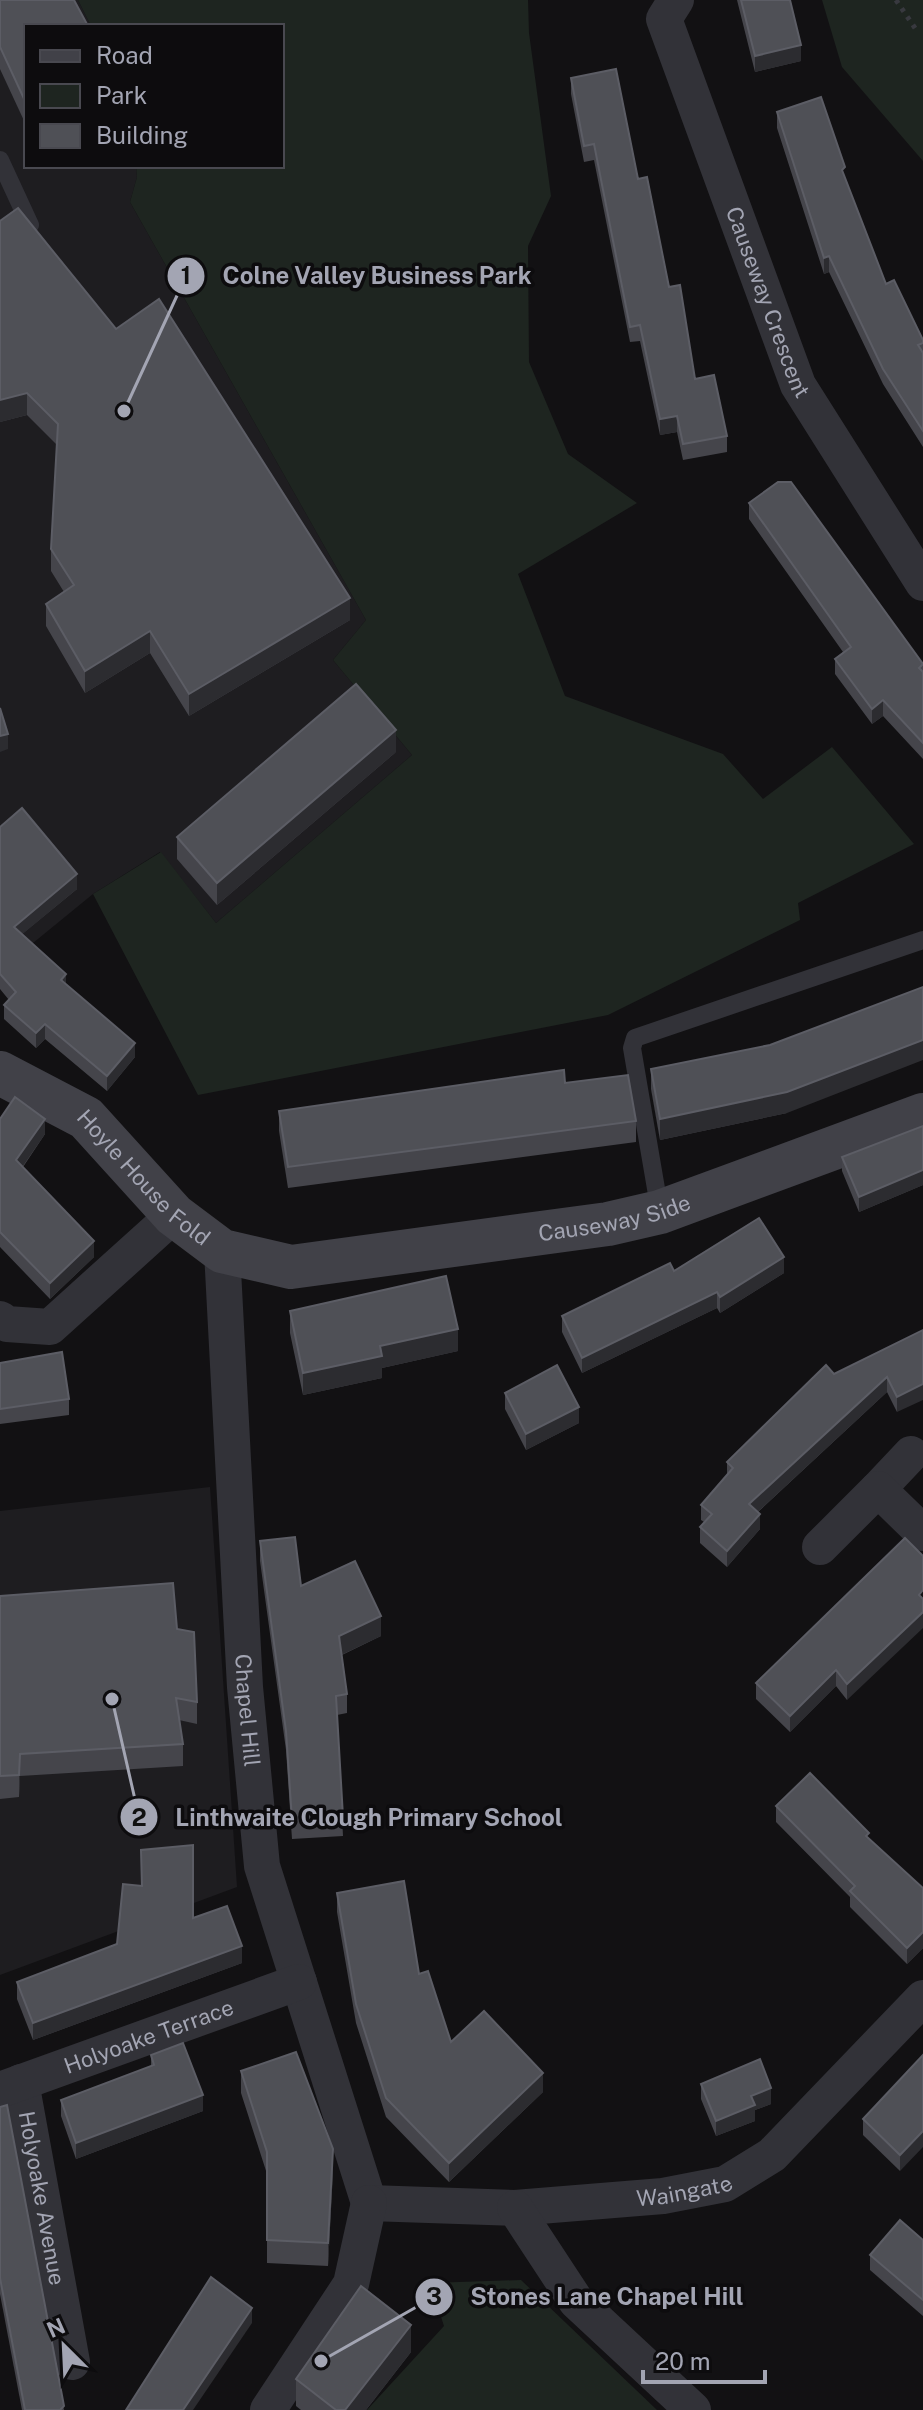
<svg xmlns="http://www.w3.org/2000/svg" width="923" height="2410" viewBox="0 0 923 2410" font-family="'Public Sans',sans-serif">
  <rect width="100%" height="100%" fill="#121113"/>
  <g fill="#1e1d20">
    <path d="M0 0H78L91 26H26V166H136L137 177 130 202 366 620 333 660 412 755 216 923 160 852 93 894 0 970Z"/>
    <path d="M210 1487 237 1887 0 1975V1511Z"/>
  </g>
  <g fill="#1e2520">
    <path d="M78 0H528L529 33 551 196 528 246 529 362 568 454 637 503 518 574 565 696 723 754 763 799 832 747 914 844 798 903 800 920 608 1015 198 1095 93 894 161 852 216 923 412 755 333 660 366 620 130 202 137 177 136 166H282V26H91Z"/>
    <path d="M822 0H923V161L842 67Z"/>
    <path d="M521 2280 657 2410H367L444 2326 430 2283Z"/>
  </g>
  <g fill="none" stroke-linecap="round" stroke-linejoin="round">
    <path stroke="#38393f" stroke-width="5" stroke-dasharray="4 6" stroke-linecap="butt" d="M896 0 917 31"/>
    <g stroke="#323238" stroke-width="18">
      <path d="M0 160 30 225"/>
      <path d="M660 1212 632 1048 635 1038 923 940"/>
    </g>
    <g stroke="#323238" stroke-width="36">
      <path id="s1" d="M676 0 664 19 798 385 923 583"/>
      <path id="s2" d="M222 1251 245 1687 262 1866 369 2203"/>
      <path d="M0 1319 7 1324 50 1327 174 1215"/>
      <path d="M878 1489 911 1454"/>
      <path d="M820 1547 878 1489 923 1533"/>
      <path id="s3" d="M21 2082 72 2362"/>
      <path id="s4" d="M0 2090 299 1982"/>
      <path id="s5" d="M369 2203 515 2208 663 2196 725 2184 772 2155 923 1998"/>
      <path d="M515 2208 576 2301 693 2410"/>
      <path d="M268 2410 351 2284 369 2203"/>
    </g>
    <path stroke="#414148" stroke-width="44" id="s6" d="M0 1073 86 1118 174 1215 222 1251 291 1267 608 1224 660 1212 923 1115"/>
  </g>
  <g fill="#45454b">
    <path d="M0 0 26 26V125L0 69Z"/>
    <path d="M737 0H790L801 61 755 72Z"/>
    <path d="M571 78 638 179 695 379 727 436V452L683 460 677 432 660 435 640 341 630 342 594 160 584 162 571 94Z"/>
    <path d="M777 112 845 178 886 284 923 340V447L883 384 829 272 824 274 777 128Z"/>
    <path d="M0 221 350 620 189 716 150 653 85 693 46 626V604L64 592 51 571V549L57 445 27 415 0 422Z"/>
    <path d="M749 503 923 664V759L883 716 872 724 835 674V659L843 652 749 519Z"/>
    <path d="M396 752 217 905 177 859V837Z"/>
    <path d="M0 827 77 889 22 934 66 985 135 1057 107 1091 45 1039 36 1048 4 1019V1005L9 1000 0 989Z"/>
    <path d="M651 1069 787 1113 660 1140 651 1089Z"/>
    <path d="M565 1083 636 1121V1142L288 1188 279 1131V1111Z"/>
    <path d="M0 1119 45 1134 23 1167 94 1257 50 1299 0 1247Z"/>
    <path d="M923 1126V1185L859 1212 842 1171V1157Z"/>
    <path d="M674 1271 784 1273 720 1313 717 1308 582 1373 562 1332V1316Z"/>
    <path d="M290 1311 458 1351 382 1368V1378L303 1395 290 1333Z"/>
    <path d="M923 1330 897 1412 887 1392 758 1512 760 1529 727 1567 700 1543V1527L704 1522 701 1520V1505L727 1476V1462L834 1374Z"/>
    <path d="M0 1363 69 1399V1415L0 1424Z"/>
    <path d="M505 1393 579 1423 526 1450 505 1409Z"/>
    <path d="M905 1538 847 1700 836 1686 790 1732 756 1699V1683Z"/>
    <path d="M260 1541 301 1586 381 1636 342 1655 347 1694V1713L337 1715 343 1836 292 1839 286 1750 260 1561Z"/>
    <path d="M0 1596 177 1629 197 1702V1724L179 1720 183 1744V1766L20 1776 19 1797 0 1799Z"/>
    <path d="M776 1806 869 1840 923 1888V1948L907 1964 850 1907V1897L776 1822Z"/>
    <path d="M337 1893 419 1974 451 2042 543 2092 449 2182 386 2117 356 2023 337 1912Z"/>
    <path d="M193 1918 242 1963 33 2040 17 1999V1982Z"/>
    <path d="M151 2055 203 2111 76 2159 61 2116V2100L151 2066Z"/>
    <path d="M923 2055 900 2171 863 2135V2119Z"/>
    <path d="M241 2071 333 2171 328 2266 267 2263V2174L241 2093Z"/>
    <path d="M701 2084 771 2104 755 2110V2121L716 2136 701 2099Z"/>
    <path d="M0 2107 64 2410H22L0 2294Z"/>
    <path d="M923 2240V2316L870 2270V2255Z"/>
    <path d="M411 2352 366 2410H301L296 2406V2379Z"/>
  </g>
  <g fill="#2c2c30">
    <path d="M801 45V61L755 72V56Z"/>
    <path d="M829 256V272L824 274V258Z"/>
    <path d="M27 393V415L0 422V400Z"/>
    <path d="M677 416V432L660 435V419Z"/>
    <path d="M350 598V620L189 716V694Z"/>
    <path d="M150 631V653L85 693V671Z"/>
    <path d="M883 700V716L872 724V709Z"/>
    <path d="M396 730V752L217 905V883Z"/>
    <path d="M8 734V749L0 752V736Z"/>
    <path d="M77 874V889L14 941V927Z"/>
    <path d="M66 974V989L61 980Z"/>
    <path d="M45 1024V1039L36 1048V1033Z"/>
    <path d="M923 1040V1060L787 1113 660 1140V1119Z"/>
    <path d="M135 1043V1057L107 1091V1076Z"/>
    <path d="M45 1119V1134L16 1176V1160Z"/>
    <path d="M923 1170V1185L859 1212V1197Z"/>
    <path d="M94 1241V1257L50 1299V1283Z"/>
    <path d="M784 1257V1273L720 1313V1297Z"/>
    <path d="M717 1292V1308L582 1373V1358Z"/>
    <path d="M458 1329V1351L382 1368V1378L303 1395V1373L380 1346Z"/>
    <path d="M887 1377V1392L749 1520V1504Z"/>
    <path d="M923 1384V1400L897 1412V1397Z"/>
    <path d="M579 1407V1423L526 1450V1434Z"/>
    <path d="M760 1514V1529L727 1567V1551Z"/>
    <path d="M923 1612V1628L847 1700V1684Z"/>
    <path d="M381 1616V1636L339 1656V1636Z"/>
    <path d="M836 1670V1686L790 1732V1716Z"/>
    <path d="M20 1754V1776L19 1797V1775Z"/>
    <path d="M923 1932V1948L907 1964V1948Z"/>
    <path d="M242 1946V1963L33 2040V2023Z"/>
    <path d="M543 2073V2092L449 2182V2163Z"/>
    <path d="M771 2088V2104L755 2110V2121L716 2136V2121L751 2096Z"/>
    <path d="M203 2095V2111L76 2159V2143Z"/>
    <path d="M923 2131V2147L900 2171V2155Z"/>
    <path d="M333 2149V2171L328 2266V2243Z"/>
    <path d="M252 2308V2323L193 2410H183Z"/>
    <path d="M411 2325V2352L366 2410H345Z"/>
  </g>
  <g fill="#4f5056" stroke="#5c5d65" stroke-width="2">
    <path d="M0 0H74L88 26H26V103L0 47Z"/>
    <path d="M741 0H790L801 45 755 56Z"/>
    <path d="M616 69 638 179 647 177 669 287 680 285 695 379 714 375 727 436 683 444 677 416 660 419 640 325 630 327 594 144 584 146 571 78Z"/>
    <path d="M821 97 845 167 842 170 886 284 894 280 923 340V343L918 345 923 353V431L883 369 829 256 824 258 777 112Z"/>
    <path d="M18 208 116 329 159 299 350 598 189 694 150 631 85 671 46 604 74 585 51 549 58 424 27 393 0 400V221Z"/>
    <path d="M778 482H791L923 664 919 668 923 672V743L883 700 872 709 835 659 851 647 749 503Z"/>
    <path d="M356 684 396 730 217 883 177 837Z"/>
    <path d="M0 708 8 734 0 736Z"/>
    <path d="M22 808 77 874 14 927 66 974 61 980 135 1043 107 1076 45 1024 36 1033 4 1005 16 992 0 974V827Z"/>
    <path d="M923 987V1040L787 1092 660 1119 651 1069 770 1045Z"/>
    <path d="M564 1070 565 1083 628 1075 636 1121 288 1167 279 1111Z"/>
    <path d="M15 1097 45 1119 16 1160 94 1241 50 1283 0 1232V1119Z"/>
    <path d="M923 1126V1170L859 1197 842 1157Z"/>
    <path d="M759 1218 784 1257 720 1297 717 1292 582 1358 562 1316 670 1263 674 1271Z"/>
    <path d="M446 1276 458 1329 380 1346 382 1356 303 1373 290 1311Z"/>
    <path d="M923 1330V1384L897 1397 887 1377 749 1504 760 1514 727 1551 700 1527 712 1514 701 1505 733 1468 727 1462 826 1365 834 1374Z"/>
    <path d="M62 1352 69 1399 0 1409V1363Z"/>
    <path d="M557 1365 579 1407 526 1434 505 1393Z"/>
    <path d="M295 1537 301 1586 355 1561 381 1616 339 1636 347 1694 336 1696 343 1817 292 1820 286 1731 260 1541Z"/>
    <path d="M905 1538 923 1556V1590L919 1595 923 1599V1612L847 1684 836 1670 790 1716 756 1683Z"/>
    <path d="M173 1583 177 1629 194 1632 197 1702 176 1698 183 1744 20 1754 19 1775 0 1776V1596Z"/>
    <path d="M810 1773 869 1833 866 1836 923 1888V1932L907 1948 850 1891 855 1886 776 1806Z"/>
    <path d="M193 1845V1918L227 1906 242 1946 33 2023 17 1982 117 1944 123 1884 142 1886 141 1850Z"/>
    <path d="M404 1881 419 1974 428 1971 451 2042 484 2011 543 2073 449 2163 386 2098 356 2004 337 1893Z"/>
    <path d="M183 2043 203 2095 76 2143 61 2100 154 2065 151 2055Z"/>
    <path d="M296 2052 333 2149 328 2243 267 2240V2152L241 2071Z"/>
    <path d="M923 2055V2131L900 2155 863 2119Z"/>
    <path d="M760 2059 771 2088 751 2096 755 2105 716 2121 701 2084Z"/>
    <path d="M7 2105 64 2406 60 2410H25L0 2278V2107Z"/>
    <path d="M900 2220 923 2240V2300L870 2255Z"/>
    <path d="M211 2277 252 2308 183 2410H126Z"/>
    <path d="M361 2286 411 2325 345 2410H336L296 2379Z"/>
  </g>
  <g text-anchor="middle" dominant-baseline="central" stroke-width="7" stroke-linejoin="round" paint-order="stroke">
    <g font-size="22" fill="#a3a5b3" stroke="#0d0c0e">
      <text stroke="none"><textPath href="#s1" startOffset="324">Causeway Crescent</textPath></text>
      <text stroke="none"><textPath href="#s6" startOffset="180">Hoyle House Fold</textPath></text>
      <text stroke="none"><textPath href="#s6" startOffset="686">Causeway Side</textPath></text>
      <text stroke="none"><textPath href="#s2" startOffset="460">Chapel Hill</textPath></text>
      <text stroke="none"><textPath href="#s4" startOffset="158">Holyoake Terrace</textPath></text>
      <text stroke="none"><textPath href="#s5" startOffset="316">Waingate</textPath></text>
      <text stroke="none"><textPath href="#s3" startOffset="118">Holyoake Avenue</textPath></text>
    </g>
  </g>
  <path fill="none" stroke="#a3a5b3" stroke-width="3" d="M124 411L186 276M112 1699L139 1817M321 2361L434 2297"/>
  <g fill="#a3a5b3" stroke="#0d0c0e" stroke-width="3">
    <circle cx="124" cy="411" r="8"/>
    <circle cx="112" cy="1699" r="8"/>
    <circle cx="321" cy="2361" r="8"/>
    <circle cx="186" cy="276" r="20"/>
    <circle cx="139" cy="1817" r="20"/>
    <circle cx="434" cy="2297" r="20"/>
  </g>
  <g font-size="24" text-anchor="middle" font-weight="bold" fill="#111">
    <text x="186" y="284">1</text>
    <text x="139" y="1826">2</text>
    <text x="434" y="2305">3</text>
  </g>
  <g font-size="24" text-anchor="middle" font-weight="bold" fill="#a3a5b3" stroke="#0d0c0e" stroke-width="7" stroke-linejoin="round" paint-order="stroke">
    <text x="377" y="284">Colne Valley Business Park</text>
    <text x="369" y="1826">Linthwaite Clough Primary School</text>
    <text x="607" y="2305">Stones Lane Chapel Hill</text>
  </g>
  <rect x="24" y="24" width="260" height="144" fill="#0d0c0e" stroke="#494950" stroke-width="2"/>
  <rect x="40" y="50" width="40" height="12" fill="#414148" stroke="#494950" stroke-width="2"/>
  <text x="96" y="64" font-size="24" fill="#a3a5b3">Road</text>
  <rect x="40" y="84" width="40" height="24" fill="#1e2520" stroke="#494950" stroke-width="2"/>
  <text x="96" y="104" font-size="24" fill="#a3a5b3">Park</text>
  <rect x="40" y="124" width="40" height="24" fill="#4f5056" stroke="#494950" stroke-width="2"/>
  <text x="96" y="144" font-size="24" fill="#a3a5b3">Building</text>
  <g transform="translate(64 2346) rotate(336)" stroke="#0d0c0e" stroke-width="6" paint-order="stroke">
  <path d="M0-6L14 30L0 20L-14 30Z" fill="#a3a5b3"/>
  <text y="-12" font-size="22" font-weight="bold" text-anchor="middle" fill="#a3a5b3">N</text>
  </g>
  <path d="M643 2370v12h122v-12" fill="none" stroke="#a3a5b3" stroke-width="4"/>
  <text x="655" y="2370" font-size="24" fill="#a3a5b3" stroke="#0d0c0e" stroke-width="6" paint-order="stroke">20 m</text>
</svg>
